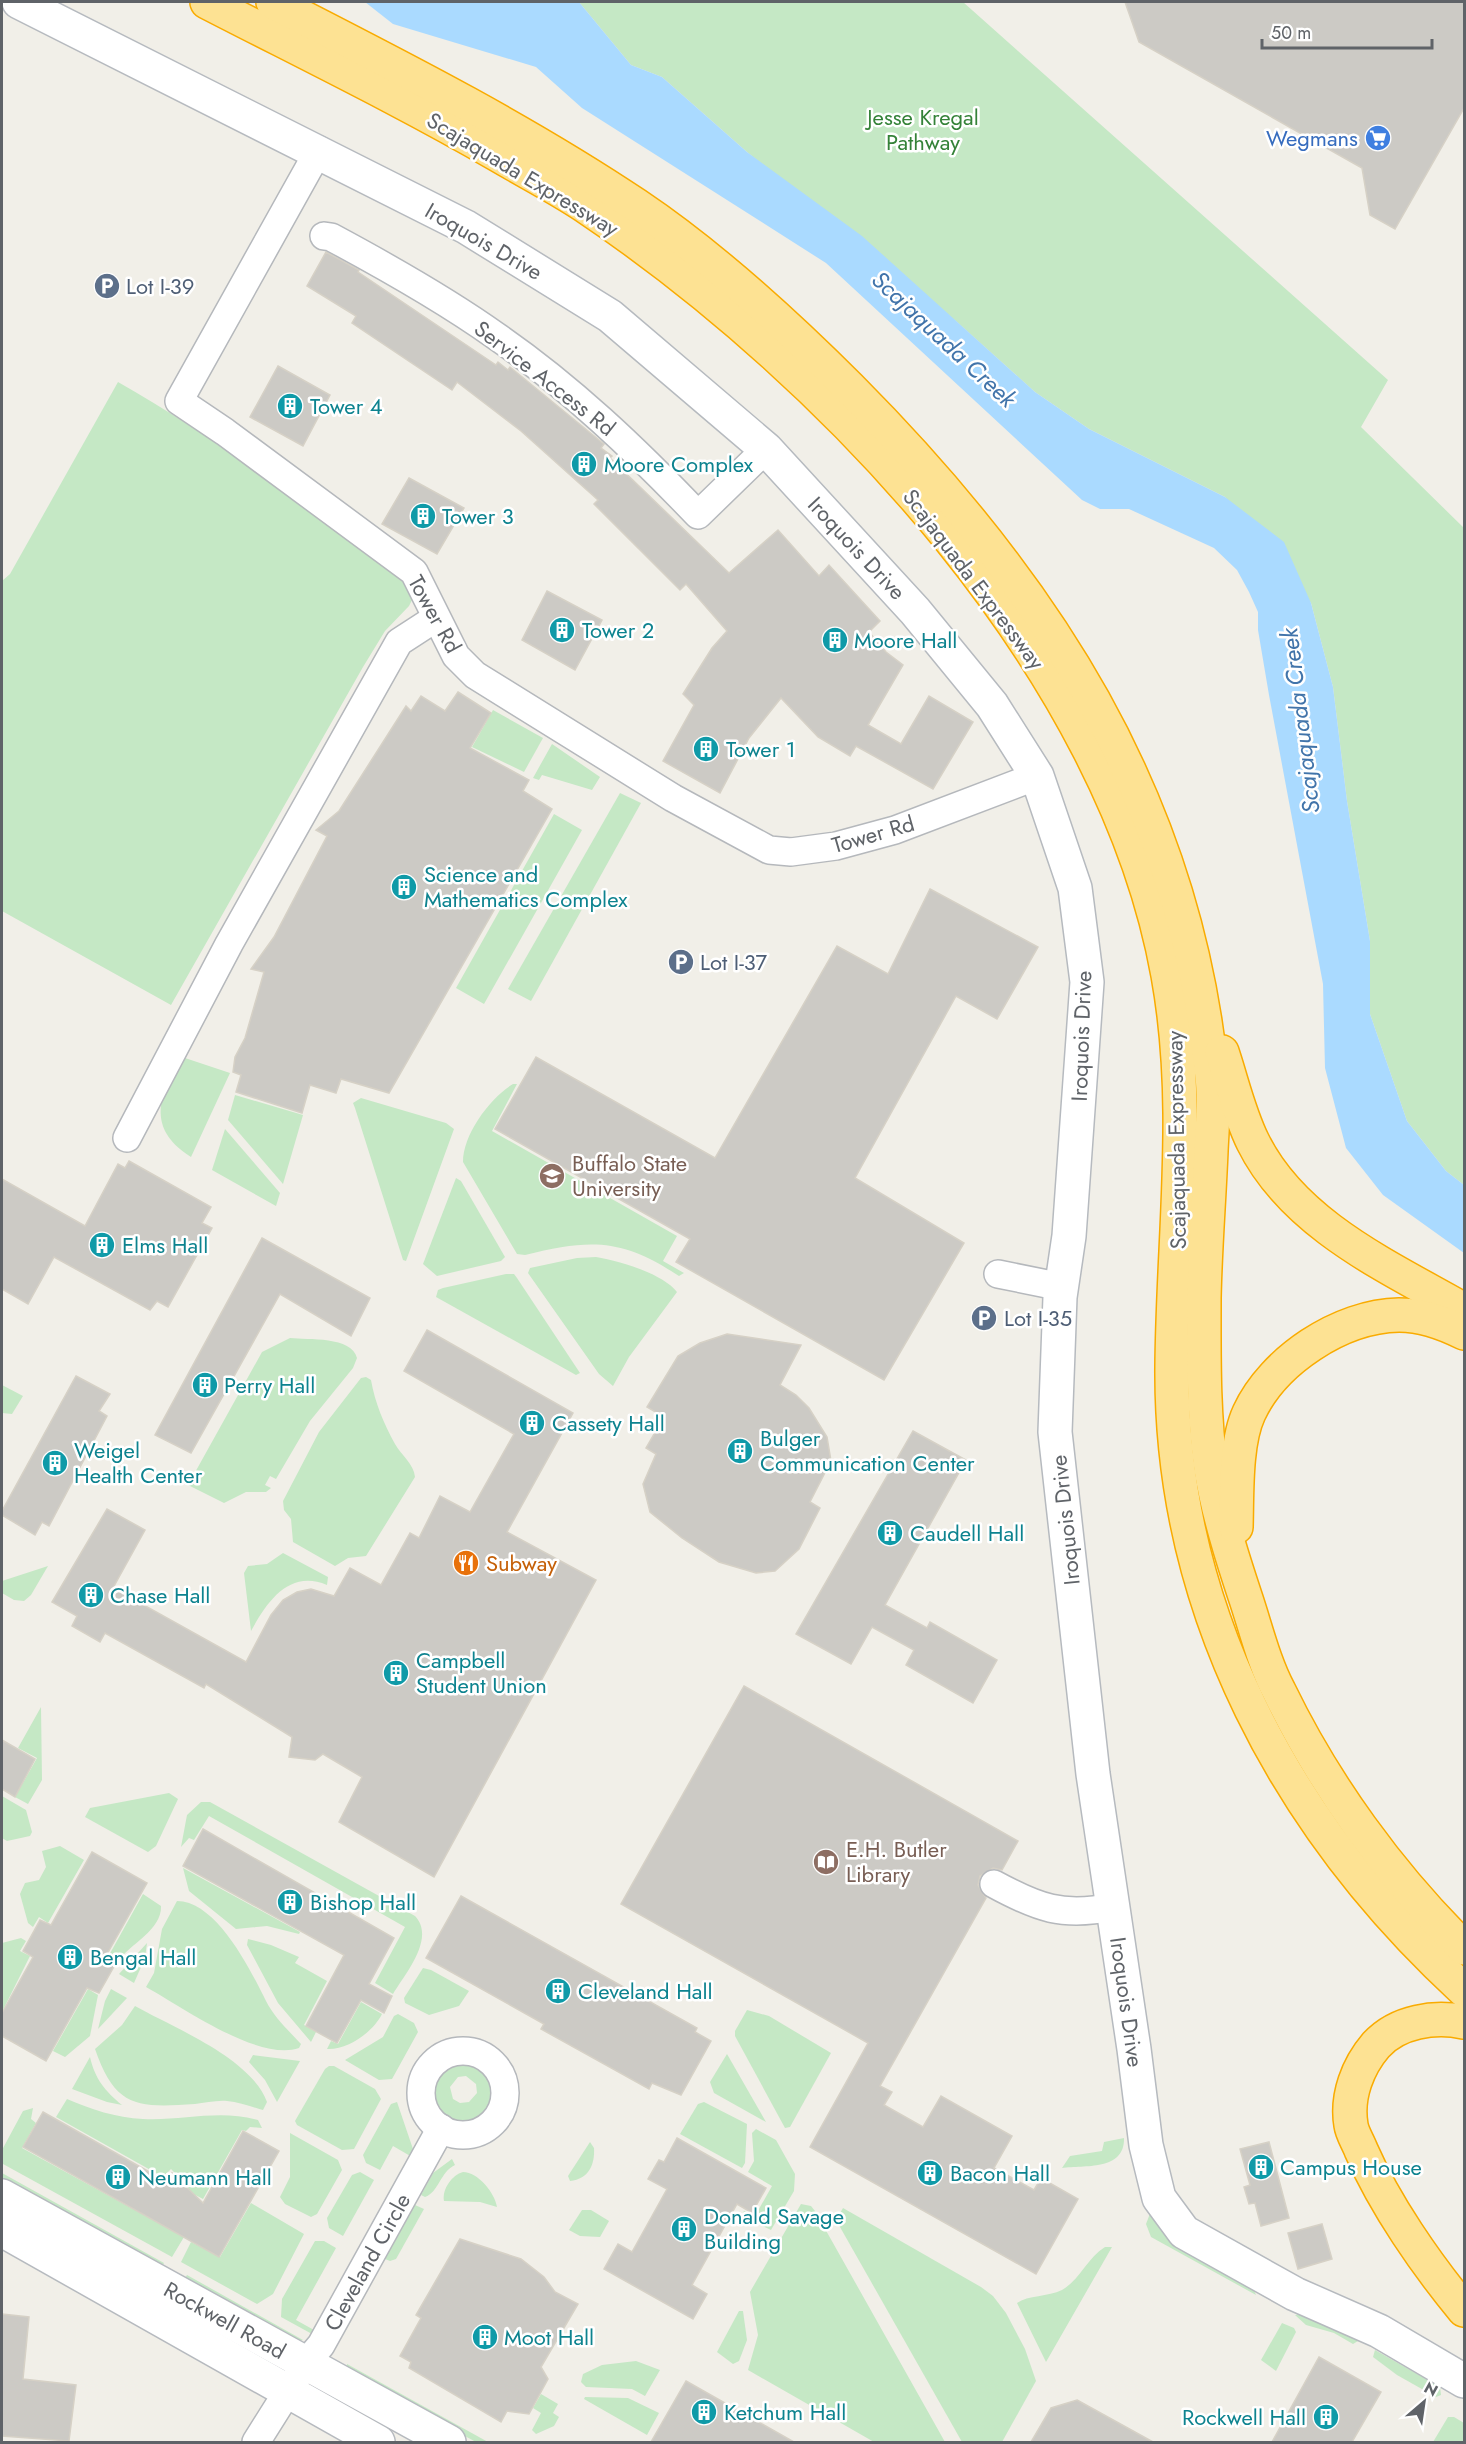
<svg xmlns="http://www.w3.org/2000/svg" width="1466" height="2444" viewBox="0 0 1466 2444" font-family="Jost,sans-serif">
  <rect width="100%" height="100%" fill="#f1efe8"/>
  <g fill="#c5e8c5" fill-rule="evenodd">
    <path d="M579 2H963L1388 380 1361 427 1464 528V1185L1446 1171 1407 1121 1370 1014V941L1347 801 1333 687 1311 603 1225 497 1089 429 1035 392 957 322 747 152 662 77 631 65Z"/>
    <path d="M118 382C218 439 310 508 404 574L413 598 409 606 385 631 363 667 171 1005 2 911V581L10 574Z"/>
    <path d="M493 710 543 738 524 772 472 747Z"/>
    <path d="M552 744 600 777 592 790 542 775 539 780 533 778Z"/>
    <path d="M620 793 641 803 531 1001 508 989Z"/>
    <path d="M554 814 582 830 484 1004 456 988Z"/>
    <path d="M179 1056 230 1073 191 1157C145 1128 160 1096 179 1056Z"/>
    <path d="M513 1084H517L492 1131 677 1236 663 1261 684 1273 679 1276C621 1238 591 1239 525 1255L517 1254 463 1162C463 1134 490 1098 513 1084Z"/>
    <path d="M235 1095 303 1115 283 1184 228 1120Z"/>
    <path d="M361 1098 446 1123 454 1129 406 1261 403 1260 355 1108 353 1103Z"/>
    <path d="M225 1129 280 1193 276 1206 212 1170Z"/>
    <path d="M456 1178 461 1181 505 1257 501 1261 437 1276 423 1264Z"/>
    <path d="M596 1257C619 1261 662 1273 677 1292L629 1357 613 1386 599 1374 528 1273 530 1268 577 1258Z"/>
    <path d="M506 1274H514L517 1278 580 1373 576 1375 436 1297 438 1290 443 1288Z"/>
    <path d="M290 1338C308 1340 352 1336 357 1358L353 1368 310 1421 276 1479 270 1476 265 1485 271 1488 266 1492H246L224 1503 188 1485 262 1352Z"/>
    <path d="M366 1377 371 1380C375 1403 384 1424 395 1444 401 1455 414 1464 415 1477L366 1556 348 1558 335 1566 293 1542 291 1519 284 1510 283 1501 319 1432 361 1378Z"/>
    <path d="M2 1385 23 1396 12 1414 2 1413Z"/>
    <path d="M283 1553 328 1577 327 1585C289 1569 267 1602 251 1631L244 1573 248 1566 267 1564Z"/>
    <path d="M48 1566 31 1595 24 1601 14 1600 2 1593V1581Z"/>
    <path d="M41 1707 42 1780 28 1804 15 1797 37 1758 18 1748Z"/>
    <path d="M169 1793 178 1799 156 1846 148 1852 85 1817 90 1808Z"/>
    <path d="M2 1796 26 1810 32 1832 30 1836 7 1841 2 1838Z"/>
    <path d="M201 1802H210L415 1916C436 1938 405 1974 393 1994L375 1983 405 1927 209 1816 194 1840 189 1838 181 1847 187 1815Z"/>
    <path d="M60 1846 84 1860 48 1923 39 1917 33 1927 28 1923 20 1894 25 1883 39 1880 46 1867 42 1851Z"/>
    <path d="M183 1868 300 1932 299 1934 267 1926 236 1929 189 1891Z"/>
    <path d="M143 1894 161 1906C162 1930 130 1944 117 1962L108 1957Z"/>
    <path d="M177 1901C217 1901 251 1971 266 2001 274 2017 288 2030 301 2044L299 2048C259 2062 182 2007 146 1987L154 1973 162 1929Z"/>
    <path d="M21 1938 26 1941 20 1951 30 1956 2 2012V1943Z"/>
    <path d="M248 1939 271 1945 299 1957 295 1963 327 1981 304 2025 316 2032 311 2042 278 2003 247 1945Z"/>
    <path d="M147 1943 145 1958 134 1983 119 1974Z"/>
    <path d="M423 1968 431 1970 469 1991 459 2006 429 2015 405 2003 404 1998Z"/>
    <path d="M88 1989 98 1995 90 2036 65 2057 53 2051Z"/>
    <path d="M111 1989 127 1998 98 2029 105 2001Z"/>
    <path d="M361 2002 382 2014C373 2032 348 2050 327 2049L331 2041 338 2044Z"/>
    <path d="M135 2006C174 2028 251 2058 267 2102L263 2110C252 2107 239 2102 227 2101 217 2100 205 2103 195 2104 138 2108 115 2108 95 2049L122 2025Z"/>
    <path d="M747 2010 769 2016 831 2053 790 2127 785 2128 735 2036V2031Z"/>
    <path d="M398 2014 414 2023 418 2032 392 2079 379 2080 345 2060 383 2037 394 2016Z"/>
    <path d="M727 2054 766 2122 714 2093 710 2082Z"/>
    <path d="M253 2055 300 2061 277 2102 265 2080 249 2062Z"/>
    <path d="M90 2057C95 2079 105 2091 122 2105L107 2102 72 2089Z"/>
    <path d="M466 2059C501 2065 504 2118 466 2121 423 2124 423 2058 466 2059ZM466 2076 476 2084 477 2093 469 2102 460 2103 453 2099 450 2087 458 2077Z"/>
    <path d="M329 2066H334L375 2089 381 2099 354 2149 342 2150 297 2125 295 2121 325 2069Z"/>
    <path d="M67 2099C91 2109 116 2118 143 2119 182 2121 219 2109 258 2120L262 2128 250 2127 246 2131 242 2130 203 2199 180 2187 183 2181 171 2169 163 2177 56 2117Z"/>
    <path d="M397 2102 414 2152 412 2157 393 2146 380 2170 366 2163 363 2155 391 2104Z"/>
    <path d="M704 2102 747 2124 745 2163 742 2168 680 2134 698 2104Z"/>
    <path d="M33 2108 31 2119 36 2123 22 2148 184 2237 172 2257 3 2164 2 2150 23 2111Z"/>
    <path d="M756 2129 776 2140 795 2174 794 2191 771 2230 741 2216 744 2211 755 2216 772 2186 748 2172 754 2161 752 2133Z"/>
    <path d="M290 2133 338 2160 342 2170 317 2214 311 2217 285 2204 280 2197 290 2177Z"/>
    <path d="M1124 2138C1125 2171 1084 2165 1062 2168L1070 2156 1102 2151 1104 2142Z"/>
    <path d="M590 2142 594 2148C595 2164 589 2179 570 2181L568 2176Z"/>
    <path d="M452 2159 455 2165C440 2172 439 2192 425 2197L421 2195 433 2173Z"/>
    <path d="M360 2172 374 2180 343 2236 329 2228 327 2218 352 2175Z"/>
    <path d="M463 2172C478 2172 495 2193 497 2207L480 2202 444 2201C442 2189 452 2175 463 2172Z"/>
    <path d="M2 2173 164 2263 161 2268 2 2180Z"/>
    <path d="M251 2203 304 2234 273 2294 257 2304 181 2262 191 2242 220 2257Z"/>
    <path d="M801 2204 811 2206 815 2211 945 2442H874L748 2370 758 2335 750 2292Z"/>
    <path d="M415 2205 424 2209 396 2259 390 2261 385 2259Z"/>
    <path d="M843 2208 981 2287 993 2296 1006 2313 1025 2349 1036 2381 1002 2442H962L836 2220Z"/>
    <path d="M582 2210H591L609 2221 600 2237 580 2236 569 2230Z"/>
    <path d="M1151 2211 1253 2288 1256 2295 1151 2237 1146 2224Z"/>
    <path d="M315 2241H324L336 2248 296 2320 314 2330 312 2334 281 2317 282 2299Z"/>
    <path d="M1105 2247H1112L1046 2362 1017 2303C1028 2295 1048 2297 1062 2290 1080 2280 1087 2258 1105 2247Z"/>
    <path d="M187 2275 303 2340 299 2341 183 2281Z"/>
    <path d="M739 2311H743L747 2340 739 2361 733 2364 717 2352Z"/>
    <path d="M1302 2314 1315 2317 1358 2341 1353 2344 1334 2333 1306 2325 1295 2315Z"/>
    <path d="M1282 2323 1294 2328 1296 2332 1276 2371 1261 2360Z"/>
    <path d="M1375 2350 1440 2387 1441 2395 1436 2397 1397 2375 1373 2357Z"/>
    <path d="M636 2361 660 2370 645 2396 632 2389 586 2387 581 2382 583 2374 602 2365Z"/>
    <path d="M347 2364 488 2442H476L346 2372Z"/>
    <path d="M541 2394 558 2404 553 2413 559 2417 554 2426 536 2434 532 2430 541 2413 533 2408Z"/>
    <path d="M585 2397 628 2398 659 2413 647 2435 584 2399Z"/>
    <path d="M1448 2417H1454L1464 2423V2442H1433Z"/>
  </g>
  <path fill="#aadaff" d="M365 2H579L631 65 662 77 747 152 862 236 1035 392 1089 429 1225 497 1284 542 1311 603 1333 687 1347 801 1370 941V1014L1407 1121 1446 1171 1464 1185V1253L1383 1195 1346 1148 1325 1068 1323 984 1269 695 1258 630V612L1249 592 1237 570 1214 548 1129 509H1100L1082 500 826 263 582 108 536 67 393 24Z"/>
  <g fill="#cccac5" stroke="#d6d1c6" stroke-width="1.5">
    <path d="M1125 2H1464V108L1395 229 1370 215 1362 168 1139 42Z"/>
    <path d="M326 252 359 270 358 272 496 365 498 362 508 370 510 367 604 444 601 448 612 456 610 458 729 573 778 530 819 576 829 565 880 621 869 632 886 652 903 665 868 725 901 744 929 696 973 722 933 789 856 746 850 756 818 737 781 698 749 738 720 793 663 761 694 705 683 694 712 648 727 631 686 584 680 590 594 504 598 500 521 431 457 382 452 390 352 323 356 316 307 286Z"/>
    <path d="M278 366 330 395 303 446 250 417Z"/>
    <path d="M409 478 464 508 437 554 382 524Z"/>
    <path d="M547 591 602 620 575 670 522 640Z"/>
    <path d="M458 692 491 713 470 748 529 780 523 791 552 809 389 1093 341 1079 336 1093 310 1085 302 1113 236 1092 241 1075 233 1072 235 1057 245 1038 264 972 251 969 274 937 327 836 316 830 339 811 406 706 411 711 421 696 445 711Z"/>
    <path d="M930 889 1038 947 997 1019 956 996 855 1178 964 1243 884 1380 676 1262 690 1239 495 1129 536 1057 715 1158 837 946 888 974Z"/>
    <path d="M129 1161 211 1207 202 1223 212 1228 168 1307 157 1301 150 1310 54 1257 28 1304 2 1289V1179L85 1226 118 1164 125 1168Z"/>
    <path d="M262 1238 370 1298 351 1336 280 1294 191 1453 155 1435Z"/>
    <path d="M427 1330 573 1413 507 1532 596 1580 434 1877 339 1822 362 1777 323 1754 315 1760 289 1757 292 1737 206 1684 204 1688 105 1633 100 1642 72 1626 77 1616 52 1602 107 1509 145 1530 113 1588 246 1662 271 1615 283 1600 297 1592 311 1589 334 1596 350 1568 381 1585 410 1533 419 1538 440 1496 470 1512 514 1434 404 1371Z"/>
    <path d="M727 1334 801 1345 780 1385 796 1395 809 1408 827 1437 831 1461 810 1502 820 1508 799 1549 775 1571 756 1573 719 1562 682 1538 650 1512 643 1484 656 1454 646 1448 664 1417 647 1407 678 1356 700 1343Z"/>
    <path d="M76 1376 110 1394 99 1411 107 1416 49 1526 42 1522 35 1535 2 1515V1511Z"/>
    <path d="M913 1431 966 1460 885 1605 927 1628 930 1622 997 1660 973 1703 906 1665 914 1650 872 1627 851 1664 796 1634Z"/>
    <path d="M744 1686 1018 1841 1002 1870 993 1868 980 1876 978 1885 986 1898 880 2086 892 2092 884 2105 923 2127 941 2096 1012 2136 994 2168 1034 2190 1041 2178 1078 2199 1036 2274 810 2147 868 2043 621 1904Z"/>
    <path d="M2 1740 35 1759 15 1797 2 1789Z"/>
    <path d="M203 1829 394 1938 369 1984 392 1996 384 2013 361 2000 337 2043 306 2026 344 1955 183 1866Z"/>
    <path d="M92 1852 147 1883 106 1956 116 1963 99 1993 87 1988 46 2061 2 2036V2013L33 1957 23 1951 40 1920 51 1925Z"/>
    <path d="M461 1896 697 2028 695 2032 711 2041 681 2095 652 2083 649 2089 541 2029 544 2024 426 1958Z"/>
    <path d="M43 2112 167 2182 172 2173 203 2203 243 2131 279 2151 219 2257 23 2147Z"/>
    <path d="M677 2138 766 2188 752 2213 737 2204 692 2285 707 2294 693 2319 604 2269 618 2244 632 2252 667 2189 648 2179 659 2160 664 2162Z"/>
    <path d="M1269 2142 1289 2218 1261 2226 1255 2203 1249 2204 1244 2187 1250 2185 1240 2149Z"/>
    <path d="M1322 2224 1332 2259 1298 2269 1288 2233Z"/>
    <path d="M460 2239 521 2259 544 2277 555 2292 578 2304 541 2367 548 2379 529 2414 507 2411 501 2422 409 2368 411 2362 400 2356 421 2318 416 2315Z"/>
    <path d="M2 2314 29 2317 23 2379 76 2385 69 2441 2 2436Z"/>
    <path d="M1319 2357 1381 2392 1352 2442H1272Z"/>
    <path d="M686 2381 794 2442H651Z"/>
    <path d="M1077 2400 1153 2442H1031L1051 2408Z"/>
  </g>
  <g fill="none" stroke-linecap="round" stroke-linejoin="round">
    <g stroke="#b5b8bc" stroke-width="30">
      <g id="street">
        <path d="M319 150 179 401 225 432 414 572 456 656 475 675 673 798 769 850 791 852 836 846 895 830 1037 776"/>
        <path d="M324 236 331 237C387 267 444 299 496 336 570 387 636 450 698 515L766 449"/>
        <path d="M127 1138 229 944 399 642 436 618"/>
        <path d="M998 1274 1062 1287"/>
        <path d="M994 1884C1038 1908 1062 1917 1113 1907"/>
        <circle cx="463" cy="2093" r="42"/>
        <path d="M256 2442 305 2364 321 2345 441 2128"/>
      </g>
    </g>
    <g stroke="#b6babf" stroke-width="36">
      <g id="secondary">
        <path d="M19 2 466 227 610 316 766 449 915 611 992 705 1037 776 1075 888 1087 982 1069 1236 1060 1297 1055 1432 1093 1774 1134 2049 1146 2145 1159 2198 1184 2232 1295 2294 1379 2331 1464 2381"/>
        <path d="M2 2196 449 2442"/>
        <path d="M2 2230 378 2442"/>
      </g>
    </g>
    <g stroke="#f9ab00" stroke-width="36">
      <g id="highway">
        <path d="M207 2C304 52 403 100 498 155 527 172 558 188 585 206 836 375 1113 669 1168 975 1192 1107 1173 1235 1172 1367 1170 1611 1288 1828 1464 1990"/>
        <path d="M273 2C396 65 521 128 636 205 712 256 785 323 850 388 1044 583 1185 797 1212 1077 1215 1101 1212 1127 1211 1151 1209 1200 1205 1249 1204 1298 1204 1353 1203 1414 1211 1469 1218 1513 1232 1557 1246 1599 1256 1629 1264 1663 1279 1691 1325 1786 1390 1875 1464 1948"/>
        <path d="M1222 1052C1232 1082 1239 1114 1253 1142 1294 1225 1389 1267 1464 1310"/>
        <path d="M1236 1527C1237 1494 1235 1443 1249 1413 1273 1361 1340 1316 1399 1315 1421 1315 1444 1323 1464 1333"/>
        <path d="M1464 2022C1435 2016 1398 2021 1376 2045 1358 2066 1346 2096 1351 2125 1352 2133 1358 2142 1361 2150 1385 2205 1426 2264 1464 2310"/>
      </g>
    </g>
    <use href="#street" stroke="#fff" stroke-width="27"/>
    <use href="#secondary" stroke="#fff" stroke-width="33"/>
    <use href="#highway" stroke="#fde293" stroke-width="33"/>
  </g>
  <defs>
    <g id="supermarket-disc" transform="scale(1.35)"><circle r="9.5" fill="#3f7fe0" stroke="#fff"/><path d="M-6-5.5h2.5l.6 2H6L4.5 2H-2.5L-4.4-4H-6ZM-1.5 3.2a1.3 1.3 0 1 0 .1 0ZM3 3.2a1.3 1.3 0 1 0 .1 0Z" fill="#fff"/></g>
    <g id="parking-disc" transform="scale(1.35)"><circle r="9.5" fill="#5c6f8a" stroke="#fff"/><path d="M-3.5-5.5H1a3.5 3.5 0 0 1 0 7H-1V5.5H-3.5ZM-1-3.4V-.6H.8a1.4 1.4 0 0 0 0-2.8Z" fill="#fff"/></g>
    <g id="building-disc" transform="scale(1.35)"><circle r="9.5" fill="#0f9aa8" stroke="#fff"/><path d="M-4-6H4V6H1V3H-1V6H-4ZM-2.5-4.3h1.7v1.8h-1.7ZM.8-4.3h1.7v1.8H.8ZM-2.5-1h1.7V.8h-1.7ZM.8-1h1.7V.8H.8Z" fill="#fff"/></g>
    <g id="university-disc" transform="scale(1.35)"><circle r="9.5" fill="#8d6e63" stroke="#fff"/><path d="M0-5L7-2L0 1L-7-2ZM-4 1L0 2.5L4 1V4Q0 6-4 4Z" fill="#fff"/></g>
    <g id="restaurant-disc" transform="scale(1.35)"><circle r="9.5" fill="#e8710a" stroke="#fff"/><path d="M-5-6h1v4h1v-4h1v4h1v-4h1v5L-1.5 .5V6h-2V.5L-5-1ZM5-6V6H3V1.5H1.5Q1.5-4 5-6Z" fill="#fff"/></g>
    <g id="library-disc" transform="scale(1.35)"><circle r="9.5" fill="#8d6e63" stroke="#fff"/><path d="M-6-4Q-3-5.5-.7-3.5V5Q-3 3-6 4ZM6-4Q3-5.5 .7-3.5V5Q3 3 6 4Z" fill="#fff"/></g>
  </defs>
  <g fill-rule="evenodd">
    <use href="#supermarket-disc" x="1378" y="138"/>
    <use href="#parking-disc" x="107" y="286"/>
    <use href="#building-disc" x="290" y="406"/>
    <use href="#building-disc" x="584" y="464"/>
    <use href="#building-disc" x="423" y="516"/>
    <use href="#building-disc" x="562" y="630"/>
    <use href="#building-disc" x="835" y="640"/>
    <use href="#building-disc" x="706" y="749"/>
    <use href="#building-disc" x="404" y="887"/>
    <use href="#parking-disc" x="681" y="962"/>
    <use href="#university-disc" x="552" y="1176"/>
    <use href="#building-disc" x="102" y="1245"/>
    <use href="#parking-disc" x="984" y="1318"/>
    <use href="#building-disc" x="205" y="1385"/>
    <use href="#building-disc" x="532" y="1423"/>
    <use href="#building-disc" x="740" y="1451"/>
    <use href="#building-disc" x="55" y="1463"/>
    <use href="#building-disc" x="890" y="1533"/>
    <use href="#restaurant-disc" x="466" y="1563"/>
    <use href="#building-disc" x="91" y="1595"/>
    <use href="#building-disc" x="396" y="1673"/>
    <use href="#library-disc" x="826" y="1862"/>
    <use href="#building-disc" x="290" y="1902"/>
    <use href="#building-disc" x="70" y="1957"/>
    <use href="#building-disc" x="558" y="1991"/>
    <use href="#building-disc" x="1261" y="2167"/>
    <use href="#building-disc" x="930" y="2173"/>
    <use href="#building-disc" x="118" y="2177"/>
    <use href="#building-disc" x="684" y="2229"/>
    <use href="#building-disc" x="485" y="2337"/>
    <use href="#building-disc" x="704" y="2412"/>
    <use href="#building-disc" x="1326" y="2417"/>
  </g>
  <g text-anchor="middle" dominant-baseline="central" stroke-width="5" stroke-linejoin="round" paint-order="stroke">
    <g font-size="22" fill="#348238" stroke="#fff">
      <text x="923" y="117">Jesse Kregal<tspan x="923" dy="25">Pathway</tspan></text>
    </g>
    <g font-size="22" fill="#366cbe" stroke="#fff" text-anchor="end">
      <text x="1358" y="138">Wegmans</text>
    </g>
    <g font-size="22" fill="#5f6368" stroke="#fff">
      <text transform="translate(523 174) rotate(31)">Scajaquada Expressway</text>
      <text transform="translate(484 241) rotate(30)">Iroquois Drive</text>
      <text transform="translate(545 378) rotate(38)">Service Access Rd</text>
      <text transform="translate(857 548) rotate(47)">Iroquois Drive</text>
      <text transform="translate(974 579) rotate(53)">Scajaquada Expressway</text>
      <text transform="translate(435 614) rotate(61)">Tower Rd</text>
      <text transform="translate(873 834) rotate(-16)">Tower Rd</text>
      <text transform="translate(1081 1036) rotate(-88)">Iroquois Drive</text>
      <text transform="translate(1176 1140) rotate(-91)">Scajaquada Expressway</text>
      <text transform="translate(1065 1520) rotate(-96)">Iroquois Drive</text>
      <text transform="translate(1127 2002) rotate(82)">Iroquois Drive</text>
      <text transform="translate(367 2262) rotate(-61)">Cleveland Circle</text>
      <text transform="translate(225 2320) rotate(29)">Rockwell Road</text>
    </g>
    <g font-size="22" fill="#4e5e75" stroke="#fff" text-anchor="start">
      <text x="126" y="286">Lot I-39</text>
      <text x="700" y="962">Lot I-37</text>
      <text x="1004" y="1318">Lot I-35</text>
    </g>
    <g font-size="22" fill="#0d838f" stroke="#fff" text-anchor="start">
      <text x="310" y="406">Tower 4</text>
      <text x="604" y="464">Moore Complex</text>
      <text x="442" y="516">Tower 3</text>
      <text x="582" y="630">Tower 2</text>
      <text x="854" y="640">Moore Hall</text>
      <text x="726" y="749">Tower 1</text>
      <text x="424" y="874">Science and<tspan x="424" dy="25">Mathematics Complex</tspan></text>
      <text x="122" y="1245">Elms Hall</text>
      <text x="224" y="1385">Perry Hall</text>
      <text x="552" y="1423">Cassety Hall</text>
      <text x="760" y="1438">Bulger<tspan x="760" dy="25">Communication Center</tspan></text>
      <text x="74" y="1450">Weigel<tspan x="74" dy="25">Health Center</tspan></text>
      <text x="910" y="1533">Caudell Hall</text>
      <text x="110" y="1595">Chase Hall</text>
      <text x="416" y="1660">Campbell<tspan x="416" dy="25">Student Union</tspan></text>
      <text x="310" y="1902">Bishop Hall</text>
      <text x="90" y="1957">Bengal Hall</text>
      <text x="578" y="1991">Cleveland Hall</text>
      <text x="1280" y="2167">Campus House</text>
      <text x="950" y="2173">Bacon Hall</text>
      <text x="138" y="2177">Neumann Hall</text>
      <text x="704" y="2216">Donald Savage<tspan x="704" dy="25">Building</tspan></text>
      <text x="504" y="2337">Moot Hall</text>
      <text x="724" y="2412">Ketchum Hall</text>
      <text x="1306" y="2417" text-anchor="end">Rockwell Hall</text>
    </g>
    <g font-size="22" fill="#785e54" stroke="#fff" text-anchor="start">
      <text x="572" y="1163">Buffalo State<tspan x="572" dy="25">University</tspan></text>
      <text x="846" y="1849">E.H. Butler<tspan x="846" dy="25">Library</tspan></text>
    </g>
    <g font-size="22" fill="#c56008" stroke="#fff" text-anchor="start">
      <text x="486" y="1563">Subway</text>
    </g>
    <g font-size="24" font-style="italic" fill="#4174aa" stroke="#fff">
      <text transform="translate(944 339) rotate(43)">Scajaquada Creek</text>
      <text transform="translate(1300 721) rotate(-97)">Scajaquada Creek</text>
    </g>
  </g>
  <rect width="1466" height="2444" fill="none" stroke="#5f6368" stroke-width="6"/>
  <g transform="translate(1424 2402) rotate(29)" stroke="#ffffff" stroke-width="4.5" paint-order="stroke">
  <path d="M0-4.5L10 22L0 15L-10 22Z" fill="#5f6368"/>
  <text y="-9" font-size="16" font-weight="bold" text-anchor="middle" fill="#5f6368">N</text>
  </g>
  <path d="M1262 39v9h170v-9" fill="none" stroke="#5f6368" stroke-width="3"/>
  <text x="1271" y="39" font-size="18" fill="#5f6368" stroke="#ffffff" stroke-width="4.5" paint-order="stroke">50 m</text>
</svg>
